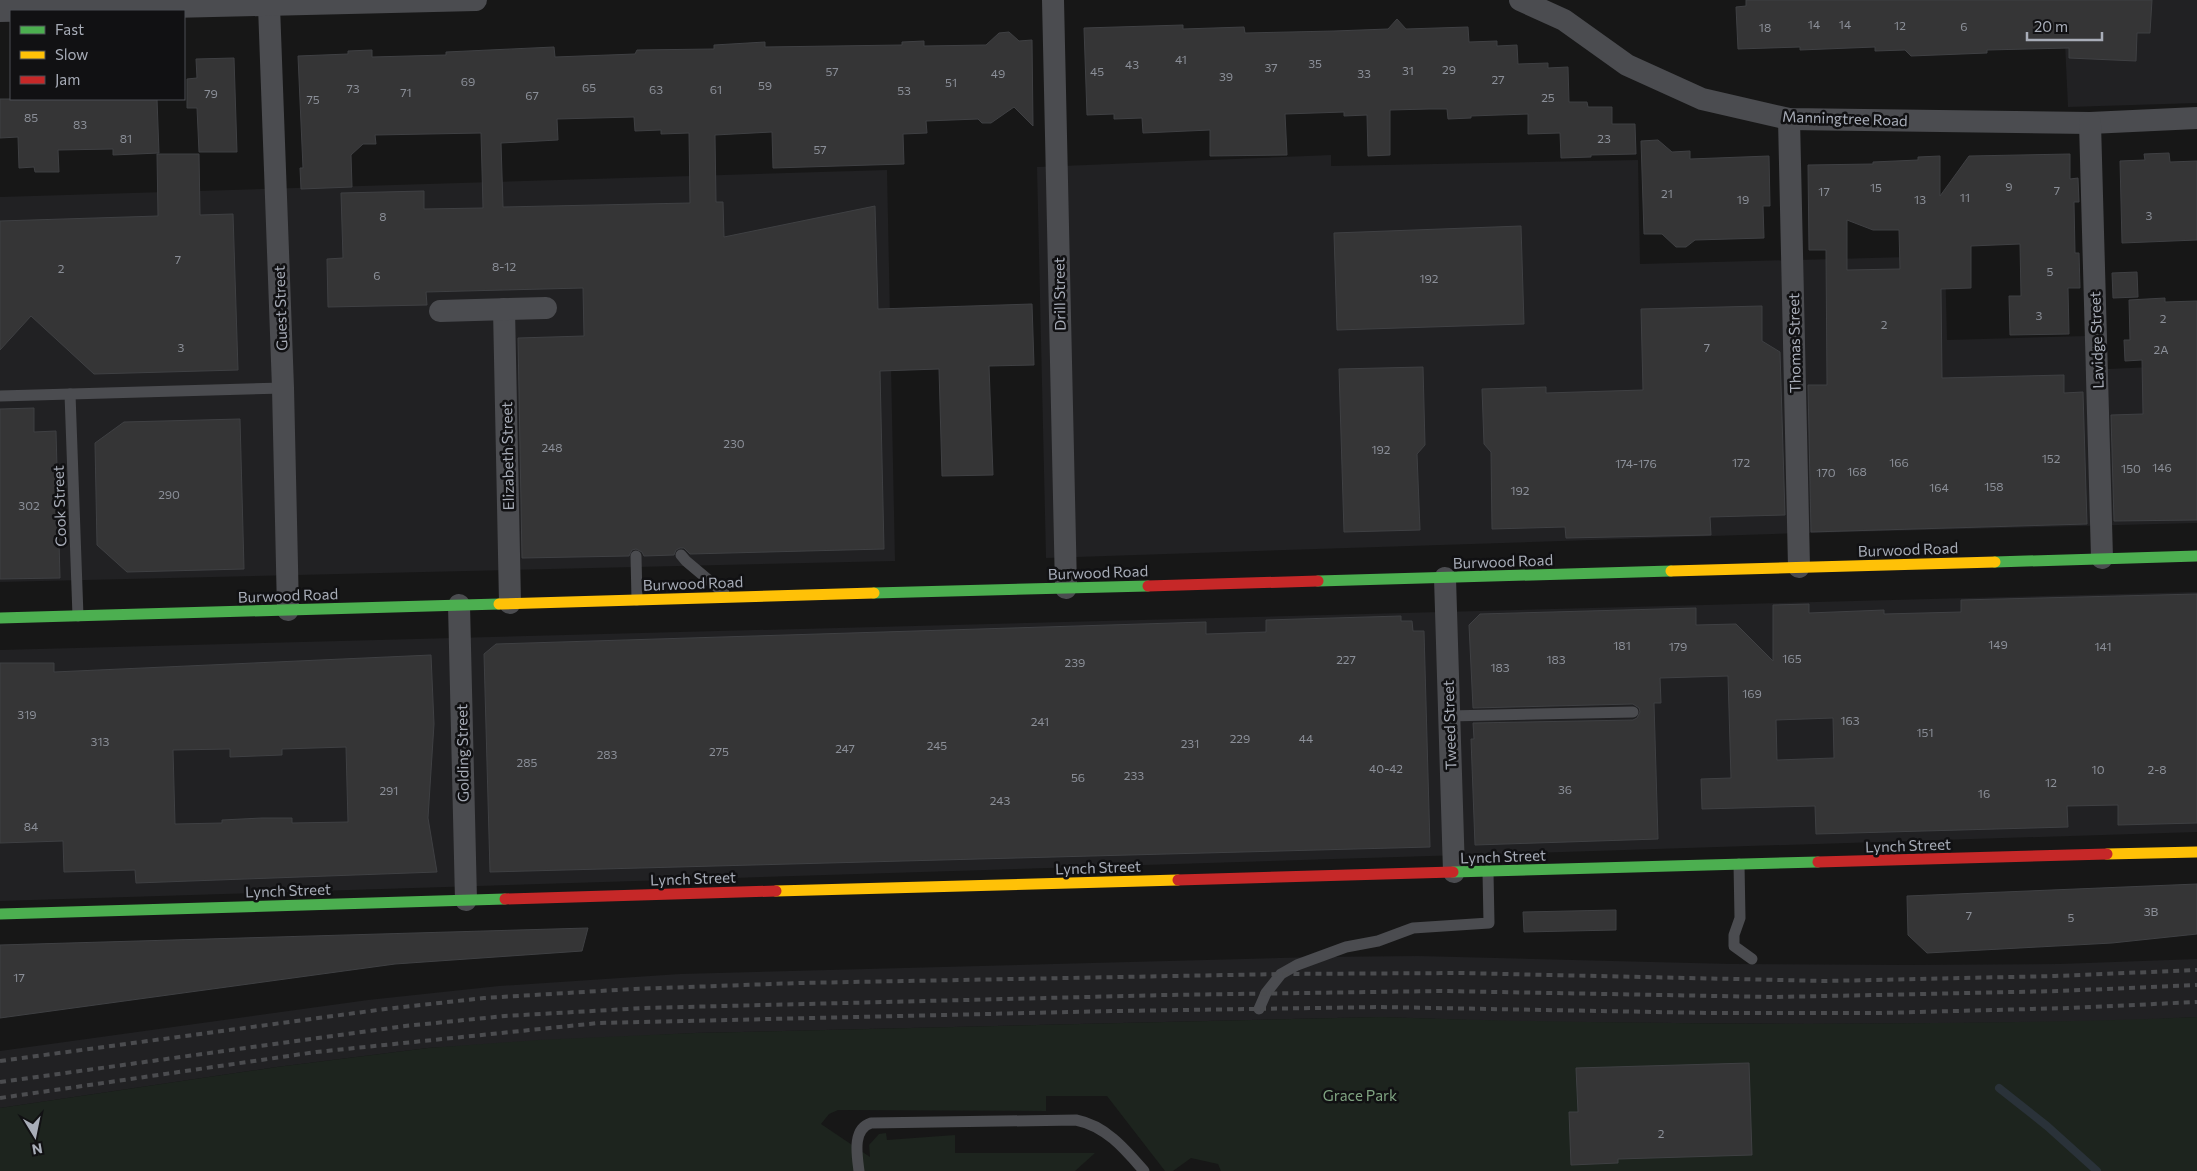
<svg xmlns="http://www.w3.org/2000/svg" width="2197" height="1171" viewBox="0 0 2197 1171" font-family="Commissioner,sans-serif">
  <rect width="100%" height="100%" fill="#171717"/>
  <g fill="#212123">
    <path d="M2063 0H2197V103L2068 107Z"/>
    <path d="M1331 155V166L1638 160 1640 264 1945 256 1947 340 2085 336 2086 370 2197 365V523L1773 534 1046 558 1037 167Z"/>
    <path d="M887 170 895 561 0 582V197Z"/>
    <path d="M2197 592V832L0 901V650Z"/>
    <path d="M1418 956 1732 964 1906 965 2059 964 2197 959V1017L2106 1022 1808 1024 1529 1022 1381 1017 695 1033 428 1048 277 1067 0 1108V1051L368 1000 499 986 680 974 1318 957Z"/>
  </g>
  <path fill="#1d241e" d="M1381 1017C1566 1023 1750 1025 1935 1023 2022 1022 2110 1021 2197 1017V1171H1221L1218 1164 1191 1158 1173 1171H1165L1107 1096H1046V1111L838 1110 829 1114 821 1124 870 1157 869 1145 879 1134 886 1133 887 1140 955 1135V1153H1095L1075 1171H0V1108L277 1067 428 1048 538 1040 695 1033Z"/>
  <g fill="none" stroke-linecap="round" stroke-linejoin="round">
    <path stroke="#2a3239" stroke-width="8" d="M1999 1088 2047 1126 2097 1171"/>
  </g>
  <g fill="#353536" stroke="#3f4043" fill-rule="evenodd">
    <path d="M1746 0H2152L2150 33H2137L2136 61 2069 58V48L1987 50V53L1911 56 1905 50 1875 51V47L1800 50V47L1738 49 1736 7 1746 6Z"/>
    <path d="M1397 19 1406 29 1468 27 1469 42 1497 41V46L1517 45 1518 64 1548 63V68L1568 67 1569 102H1587L1588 107H1612V124H1635L1636 154 1591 155V157L1561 158 1560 133 1528 134V114L1471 116V118L1448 119 1447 109H1429L1390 110V155L1368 156 1367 115 1344 116V112L1285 114 1287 155 1210 156V130L1143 133 1142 118 1114 119V114L1087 115 1084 28 1183 25V29L1244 27 1245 33 1334 31 1388 29Z"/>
    <path d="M1009 32 1019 41 1032 40 1033 126 1014 107 991 123H982L978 119 926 121 927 133 903 134 904 164 773 168 772 132 715 135 716 202H723L724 237 875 206 878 309 1032 304 1034 365 989 366 993 475 942 476 939 369 880 371 884 549 690 554 684 548H680L676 550 674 555 644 556 642 552 636 549 632 550 629 556 522 558 518 338 584 336 583 288 426 292 427 305 328 307 327 259 343 258 341 193 424 191V209L483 208 481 133 375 135 376 144H363L351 155 352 187 301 189 300 168H303L298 56 348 54V51L372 50V57L446 55V52L554 47 555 57 635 54 637 50 714 49V45L765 42V47L902 45V42L924 41V46L986 45 999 33ZM634 117 635 131 661 130V134L689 133 690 203 503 207 501 143 558 140 557 119Z"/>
    <path d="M234 58 237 152H199L197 108H187V79L197 78 196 59Z"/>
    <path d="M0 99H157L159 153 113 155V149L58 150 59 172H35L34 167 19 168 18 137 0 138Z"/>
    <path d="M1658 140 1672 152 1690 151V159L1769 156 1770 206H1763L1764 238 1695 240 1686 247H1676L1662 234H1644L1641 141Z"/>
    <path d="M2169 153 2170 162 2197 161V240L2122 243 2120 161 2145 160 2144 154Z"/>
    <path d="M157 154H199L200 215 233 214 238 370 94 374 31 316 0 350V221L158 216Z"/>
    <path d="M2070 154V179L2078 178 2079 202H2074L2075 253H2079L2080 288H2068L2069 334 2010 335 2009 296H2021L2020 244 1971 246V288L1941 289 1942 378 2064 375V393L2083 392 2087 524 1811 532 1808 385H1827L1826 250H1809L1808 165 1873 164V162L1918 160V157L1940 156V196L1969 156ZM1847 220 1873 230H1899L1900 269 1847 270Z"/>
    <path d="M1521 226 1524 324 1337 330 1334 233Z"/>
    <path d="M2137 272 2138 297 2113 298 2112 273Z"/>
    <path d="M2165 298V302L2197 301V520L2114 521 2111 415 2143 414 2142 360 2125 361 2124 340H2130L2129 300Z"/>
    <path d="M1762 306V341L1780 352 1785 515 1710 517 1711 535 1566 538 1565 527 1492 529 1491 452 1484 444 1482 389 1546 387V393L1643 390 1641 309Z"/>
    <path d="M1423 367 1425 445 1417 454 1420 530 1344 532 1339 369Z"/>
    <path d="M34 408V432L56 431 60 578 0 579V409Z"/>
    <path d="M240 419 244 569 127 572 97 545 95 443 124 422Z"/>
    <path d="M2197 594V823L2118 825V805L2067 806 2068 827 1816 834 1815 806 1702 809 1701 779 1731 778 1728 676 1660 678 1661 703H1654L1658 839 1475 845 1471 739H1474L1473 723 1633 720 1637 718 1640 712 1639 708 1633 704 1473 708 1469 625 1480 614 1696 608V625L1736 624 1773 661V605L1809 604V613L1884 610V614L1961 612V600ZM1833 718 1834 758 1777 760 1776 720Z"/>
    <path d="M1401 616V621H1412L1413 631H1424L1430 847 490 872 484 654 496 644 1206 622V634L1266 632V620Z"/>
    <path d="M431 655 434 724 428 818 437 872 136 883 135 870 64 872 63 841 0 843V663H54V672ZM346 747 348 822 292 823V818H262L222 820V823L175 824 173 750 230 749V757L282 755V749Z"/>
    <path d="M2197 884V934L2112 943 1927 953 1908 935 1907 896Z"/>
    <path d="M1616 910V930L1524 932 1523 912Z"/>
    <path d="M588 928 582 951 395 964 0 1018V945Z"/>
    <path d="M1749 1063 1752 1155 1618 1159V1163L1571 1165 1569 1112H1578L1576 1068Z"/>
  </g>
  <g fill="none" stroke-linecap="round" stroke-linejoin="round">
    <g stroke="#4b4c50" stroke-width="11">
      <path d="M70 394 78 616"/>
      <path d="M0 396 283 388"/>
      <path d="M681 555 686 561 724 593"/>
      <path d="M636 556 637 600"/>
      <path d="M1449 716 1633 712"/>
      <path d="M1739 864 1740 918 1734 935V946L1752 959"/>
      <path d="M1259 1009 1266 993 1281 974 1297 965 1346 947 1378 941 1413 928 1489 923 1488 872"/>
      <path d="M859 1171C857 1155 852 1129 871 1123L1076 1120C1106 1126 1125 1149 1144 1171"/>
    </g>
    <g stroke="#4b4c50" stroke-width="22">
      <path d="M1053 0 1066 588"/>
      <path d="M1520 0 1564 20 1627 65 1702 99 1789 119 2090 123 2197 118"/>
      <path d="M269 6 283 388 288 610"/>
      <path d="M0 11 476 0"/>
      <path d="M1789 119 1799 567"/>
      <path d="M2090 123 2102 558"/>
      <path d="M504 309 510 603"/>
      <path d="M440 311 546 308"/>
      <path d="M1445 578 1454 872"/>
      <path d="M459 605 466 900"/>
    </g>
    <g stroke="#4caf50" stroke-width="11">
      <path d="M1995 562 2197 556"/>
      <path d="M1318 581 1671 571"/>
      <path d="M874 593 1148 586"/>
      <path d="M0 618 499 604"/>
      <path d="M1453 872 1818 862"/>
      <path d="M0 914 505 899"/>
    </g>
    <g stroke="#ffc107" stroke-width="11">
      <path d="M1671 571 1995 562"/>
      <path d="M499 604 874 593"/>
      <path d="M2107 854 2197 852"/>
      <path d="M776 891 1178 880"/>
    </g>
    <g stroke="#c62828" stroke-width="11">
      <path d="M1148 586 1318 581"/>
      <path d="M1818 862 2107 854"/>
      <path d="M1178 880 1453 872"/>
      <path d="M505 899 776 891"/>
    </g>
    <g stroke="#4b4c4f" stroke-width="4" stroke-dasharray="6 5" stroke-linecap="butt">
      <path d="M0 1061 385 1009 484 998 633 989 799 983 1281 974 1459 973 1826 981 2055 976 2197 970"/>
      <path d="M0 1082 405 1026 505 1016 644 1008 1166 995 1441 991 1773 997 1877 995 2059 991 2197 985"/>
      <path d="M0 1098 316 1052 598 1023 1115 1011 1380 1007 1710 1013H1881L2068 1008 2197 1002"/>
    </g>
  </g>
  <g text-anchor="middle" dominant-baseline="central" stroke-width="5" stroke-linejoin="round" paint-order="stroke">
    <g font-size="12" fill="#8b8f98">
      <text x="1814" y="24">14</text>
      <text x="1845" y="24">14</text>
      <text x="1900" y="25">12</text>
      <text x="1964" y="26">6</text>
      <text x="1765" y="27">18</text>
      <text x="1181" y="59">41</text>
      <text x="1315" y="63">35</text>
      <text x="1132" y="64">43</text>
      <text x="1271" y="67">37</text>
      <text x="1449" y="69">29</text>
      <text x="1408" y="70">31</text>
      <text x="832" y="71">57</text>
      <text x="1097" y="71">45</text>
      <text x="998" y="73">49</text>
      <text x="1364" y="73">33</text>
      <text x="1226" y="76">39</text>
      <text x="1498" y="79">27</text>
      <text x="468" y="81">69</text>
      <text x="951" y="82">51</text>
      <text x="765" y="85">59</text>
      <text x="589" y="87">65</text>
      <text x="353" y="88">73</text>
      <text x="656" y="89">63</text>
      <text x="716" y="89">61</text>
      <text x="904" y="90">53</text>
      <text x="406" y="92">71</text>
      <text x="211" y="93">79</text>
      <text x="532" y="95">67</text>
      <text x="1548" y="97">25</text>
      <text x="313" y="99">75</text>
      <text x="31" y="117">85</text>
      <text x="80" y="124">83</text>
      <text x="126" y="138">81</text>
      <text x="1604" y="138">23</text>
      <text x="820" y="149">57</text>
      <text x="2009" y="186">9</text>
      <text x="1876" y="187">15</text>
      <text x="2057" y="190">7</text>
      <text x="1824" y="191">17</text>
      <text x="1667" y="193">21</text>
      <text x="1965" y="197">11</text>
      <text x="1743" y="199">19</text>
      <text x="1920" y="199">13</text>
      <text x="2149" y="215">3</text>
      <text x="383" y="216">8</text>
      <text x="178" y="259">7</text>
      <text x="504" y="266">8-12</text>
      <text x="61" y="268">2</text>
      <text x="2050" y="271">5</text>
      <text x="377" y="275">6</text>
      <text x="1429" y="278">192</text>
      <text x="2039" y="315">3</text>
      <text x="2163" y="318">2</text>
      <text x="1884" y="324">2</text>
      <text x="181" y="347">3</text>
      <text x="1707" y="347">7</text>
      <text x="2161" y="349">2A</text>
      <text x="734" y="443">230</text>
      <text x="552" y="447">248</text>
      <text x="1381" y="449">192</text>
      <text x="2051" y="458">152</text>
      <text x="1741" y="462">172</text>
      <text x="1899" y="462">166</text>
      <text x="1636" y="463">174-176</text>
      <text x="2162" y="467">146</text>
      <text x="2131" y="468">150</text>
      <text x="1857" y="471">168</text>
      <text x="1826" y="472">170</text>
      <text x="1994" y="486">158</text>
      <text x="1939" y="487">164</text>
      <text x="1520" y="490">192</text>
      <text x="169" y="494">290</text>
      <text x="29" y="505">302</text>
      <text x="1998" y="644">149</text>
      <text x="1622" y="645">181</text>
      <text x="1678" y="646">179</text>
      <text x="2103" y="646">141</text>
      <text x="1792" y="658">165</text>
      <text x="1346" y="659">227</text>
      <text x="1556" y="659">183</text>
      <text x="1075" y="662">239</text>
      <text x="1500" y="667">183</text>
      <text x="1752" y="693">169</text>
      <text x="27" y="714">319</text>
      <text x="1850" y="720">163</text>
      <text x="1040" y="721">241</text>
      <text x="1925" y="732">151</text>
      <text x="1240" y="738">229</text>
      <text x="1306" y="738">44</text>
      <text x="100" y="741">313</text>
      <text x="1190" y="743">231</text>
      <text x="937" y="745">245</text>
      <text x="845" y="748">247</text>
      <text x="719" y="751">275</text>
      <text x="607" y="754">283</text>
      <text x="527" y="762">285</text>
      <text x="1386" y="768">40-42</text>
      <text x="2098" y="769">10</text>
      <text x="2157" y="769">2-8</text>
      <text x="1134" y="775">233</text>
      <text x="1078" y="777">56</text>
      <text x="2051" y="782">12</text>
      <text x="1565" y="789">36</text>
      <text x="389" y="790">291</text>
      <text x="1984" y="793">16</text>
      <text x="1000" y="800">243</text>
      <text x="31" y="826">84</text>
      <text x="2151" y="911">3B</text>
      <text x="1969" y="915">7</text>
      <text x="2071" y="917">5</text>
      <text x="19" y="977">17</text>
      <text x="1661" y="1133">2</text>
    </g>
    <g font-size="15" fill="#a8adb8" stroke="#111113">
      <text transform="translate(1845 118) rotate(2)">Manningtree Road</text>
      <text transform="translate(1059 294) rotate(-91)">Drill Street</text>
      <text transform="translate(280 308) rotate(-92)">Guest Street</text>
      <text transform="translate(2096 340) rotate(-92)">Lavidge Street</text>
      <text transform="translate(1794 343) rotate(-91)">Thomas Street</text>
      <text transform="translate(507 456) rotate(-91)">Elizabeth Street</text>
      <text transform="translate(59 506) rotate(-92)">Cook Street</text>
      <text transform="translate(1908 549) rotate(-2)">Burwood Road</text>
      <text transform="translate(1503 561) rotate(-2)">Burwood Road</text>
      <text transform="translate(1098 572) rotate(-2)">Burwood Road</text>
      <text transform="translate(693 583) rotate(-2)">Burwood Road</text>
      <text transform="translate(288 595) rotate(-2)">Burwood Road</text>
      <text transform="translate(1449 725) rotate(-92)">Tweed Street</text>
      <text transform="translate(462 753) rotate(-91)">Golding Street</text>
      <text transform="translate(1908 845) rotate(-2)">Lynch Street</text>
      <text transform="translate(1503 856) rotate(-2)">Lynch Street</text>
      <text transform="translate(1098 867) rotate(-2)">Lynch Street</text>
      <text transform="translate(693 878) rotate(-2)">Lynch Street</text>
      <text transform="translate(288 890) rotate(-2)">Lynch Street</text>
    </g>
    <g font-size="15" fill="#7fa381" stroke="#111113">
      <text x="1360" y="1095">Grace Park</text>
    </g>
  </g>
  <rect x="10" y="10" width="175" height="90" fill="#111113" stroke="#4d4f55"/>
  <rect x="20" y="26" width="25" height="8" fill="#4caf50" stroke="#4d4f55"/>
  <text x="55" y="35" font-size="15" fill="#a8adb8">Fast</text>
  <rect x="20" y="51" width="25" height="8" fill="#ffc107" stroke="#4d4f55"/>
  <text x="55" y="60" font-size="15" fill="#a8adb8">Slow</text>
  <rect x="20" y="76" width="25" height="8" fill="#c62828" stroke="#4d4f55"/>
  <text x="55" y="85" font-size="15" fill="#a8adb8">Jam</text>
  <g transform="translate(35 1136) rotate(170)" stroke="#111113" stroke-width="4" paint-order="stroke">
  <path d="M0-4L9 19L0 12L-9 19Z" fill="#a8adb8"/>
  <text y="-8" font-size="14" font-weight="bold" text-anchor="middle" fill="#a8adb8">N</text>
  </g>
  <path d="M2027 32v8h75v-8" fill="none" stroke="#a8adb8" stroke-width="2.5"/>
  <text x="2034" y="32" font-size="15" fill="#a8adb8" stroke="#111113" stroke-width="4" paint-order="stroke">20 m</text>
</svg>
